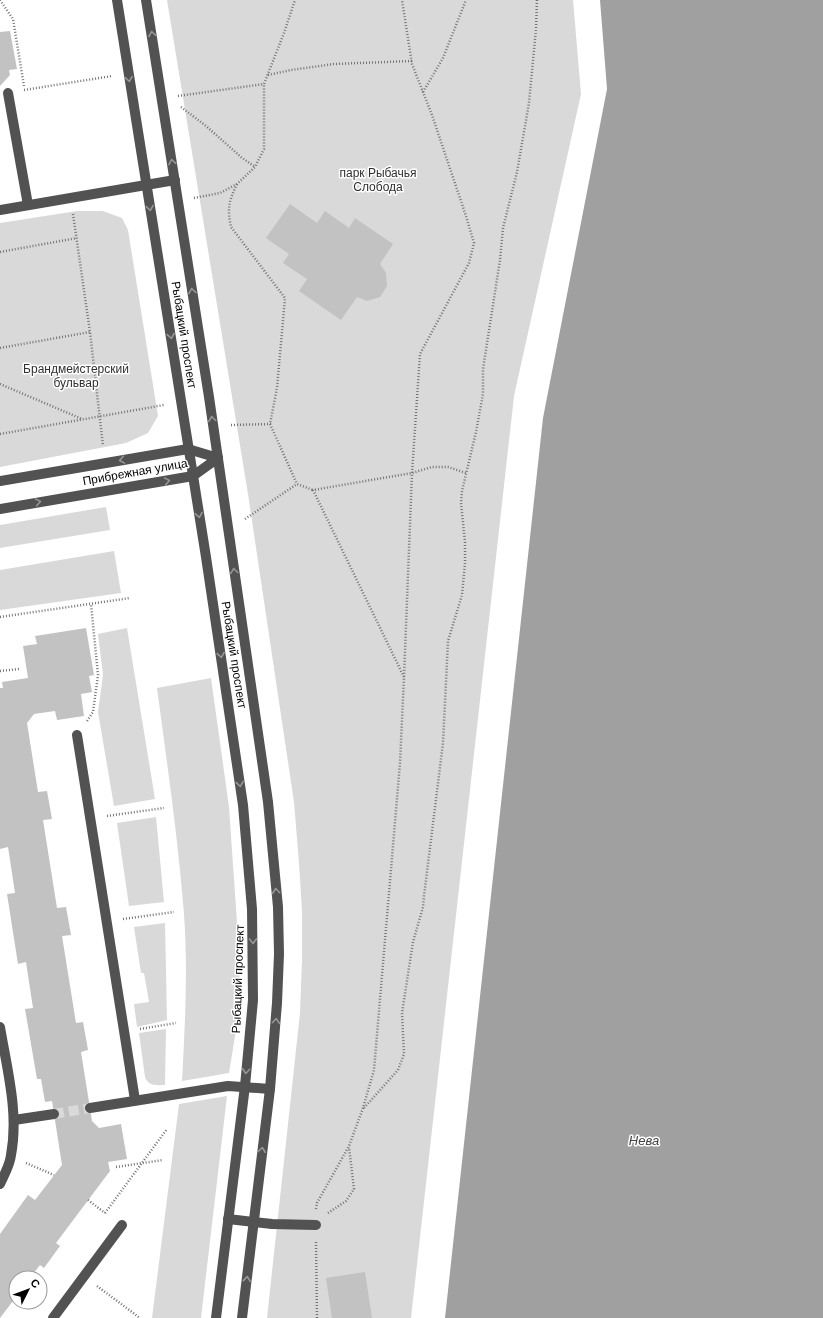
<svg xmlns="http://www.w3.org/2000/svg" width="823" height="1318" viewBox="0 0 823 1318" font-family="Helvetica,sans-serif">
  <rect width="100%" height="100%" fill="#fff"/>
  <g fill="#d9d9d9">
    <path d="M167 0H573L581 94 514 396 411 1318H267L300 1013 302 960V911L299 863 294 802 248 494Z"/>
    <path d="M77 211H103L122 218 128 230 158 416 148 433 126 443 0 467V223Z"/>
    <path d="M106 507 110 530 0 548V525Z"/>
    <path d="M114 551 121 593 0 610V570Z"/>
    <path d="M127 628 155 799 114 806 98 712 103 675 98 634Z"/>
    <path d="M211 678 229 807 240 966 237 1024 229 1073 182 1081C185 1025 188 970 184 914 178 838 167 763 157 688Z"/>
    <path d="M156 817 164 902 129 906 117 823Z"/>
    <path d="M165 923 167 1020 137 1027 134 1004 149 1002 144 973H141L134 927Z"/>
    <path d="M166 1029 165 1085C156 1085 149 1087 145 1077L139 1033Z"/>
    <path d="M227 1096 201 1318H152L179 1104Z"/>
  </g>
  <path fill="#a0a0a0" d="M600 0H823V1318H445L543 418 607 89Z"/>
  <g fill="#c2c2c2">
    <path d="M10 31 17 69 9 70 10 75 0 86V32Z"/>
    <path d="M290 204 317 223 325 211 349 228 355 218 393 244 380 264 386 273 387 286 380 297 367 301 357 297 341 320 299 291 307 279 283 263 289 254 266 238Z"/>
    <path d="M86 628 94 675 89 676 92 692 81 694 84 716 57 720 55 711 34 714 27 723 38 792 47 791 52 819 43 820 57 908 66 907 71 935 62 936 76 1023 83 1022 87 1044 88 1050 81 1052 92 1121 99 1128 121 1124 127 1159 108 1162 110 1171 56 1243 60 1246 44 1268 40 1265 30 1278H16V1297L0 1318V1234L28 1195 35 1200 62 1165 52 1101 45 1102 41 1079H37L25 1009 33 1008 26 962 18 964 7 894 15 893 8 847 0 849V688H3L2 682 28 678 23 646 37 644 35 636Z"/>
    <path d="M365 1272 372 1318H332L326 1278Z"/>
  </g>
  <g fill="none" stroke-linecap="round" stroke-linejoin="round">
    <path stroke="#d9d9d9" stroke-width="10" stroke-dasharray="10 5" stroke-linecap="butt" d="M54 1114 90 1108"/>
    <g stroke="#747474" stroke-width="2.5" stroke-dasharray="1 2" stroke-linecap="butt">
      <path d="M0 0 13 19 24 86"/>
      <path d="M268 75 291 70 334 64 412 61"/>
      <path d="M24 90 112 76"/>
      <path d="M423 92 443 58 466 0"/>
      <path d="M178 96 264 84 284 33 295 0"/>
      <path d="M181 107 206 126 241 157 255 167"/>
      <path d="M237 184C229 201 227 208 231 227L285 298 277 388 270 424"/>
      <path d="M194 198 220 193 237 184 255 167 264 149V84"/>
      <path d="M73 214 90 332 103 446"/>
      <path d="M0 252 77 238"/>
      <path d="M0 348 90 332"/>
      <path d="M0 384 82 419"/>
      <path d="M231 425 270 424 297 484"/>
      <path d="M0 434 164 405"/>
      <path d="M245 519 297 484 313 490"/>
      <path d="M0 617 130 598"/>
      <path d="M0 671 19 669"/>
      <path d="M404 677 313 490 412 473 432 467H448L466 473"/>
      <path d="M87 721 93 712 98 675 91 604"/>
      <path d="M107 816 164 808"/>
      <path d="M123 919 174 912"/>
      <path d="M140 1029 176 1023"/>
      <path d="M364 1108 398 1070 404 1054 402 1013 413 942 423 907 424 896 443 743 448 641 462 595 465 563V542L461 503 462 491 476 432 483 394V369L500 260 503 228 517 172 529 103 536 29 537 0"/>
      <path d="M26 1163 54 1175"/>
      <path d="M116 1167 163 1160"/>
      <path d="M88 1200 105 1213"/>
      <path d="M316 1209 317 1203 349 1146 363 1108 374 1070 400 763 404 677 412 473 420 354 469 263 474 243 466 216 432 115 412 64 402 0"/>
      <path d="M105 1213 167 1129"/>
      <path d="M328 1213 346 1201 354 1189 349 1147"/>
      <path d="M316 1242 317 1318"/>
      <path d="M97 1286 140 1318"/>
    </g>
    <g stroke="#525252" stroke-width="10">
      <path d="M117 0 206 557 243 805 252 909 253 1000 245 1086 216 1318"/>
      <path d="M146 0 209 397 268 802 278 907 279 954 277 1003 270 1089 242 1318"/>
      <path d="M8 93 28 205"/>
      <path d="M0 210 175 180"/>
      <path d="M0 481 188 449 218 458"/>
      <path d="M0 509 193 476 218 458"/>
      <path d="M77 735 135 1100"/>
      <path d="M0 1027C7 1069 19 1113 11 1155 10 1165 4 1175 0 1184"/>
      <path d="M90 1108 228 1086 270 1089"/>
      <path d="M14 1120 54 1114"/>
      <path d="M228 1219 272 1224 316 1225"/>
      <path d="M53 1318 122 1225"/>
    </g>
  </g>
  <defs><path id="oneway-chevron" d="M-2-3.5L2.5 0L-2 3.5" fill="none" stroke-width="1.6" stroke-linecap="round" stroke-linejoin="round"/></defs>
  <g stroke="#979797">
    <use href="#oneway-chevron" transform="translate(152 34) rotate(-99)"/>
    <use href="#oneway-chevron" transform="translate(129 79) rotate(81)"/>
    <use href="#oneway-chevron" transform="translate(172 162) rotate(-99)"/>
    <use href="#oneway-chevron" transform="translate(150 208) rotate(81)"/>
    <use href="#oneway-chevron" transform="translate(192 291) rotate(-99)"/>
    <use href="#oneway-chevron" transform="translate(171 336) rotate(81)"/>
    <use href="#oneway-chevron" transform="translate(212 419) rotate(-98)"/>
    <use href="#oneway-chevron" transform="translate(122 460) rotate(170)"/>
    <use href="#oneway-chevron" transform="translate(167 481) rotate(-10)"/>
    <use href="#oneway-chevron" transform="translate(38 502) rotate(-10)"/>
    <use href="#oneway-chevron" transform="translate(199 515) rotate(81)"/>
    <use href="#oneway-chevron" transform="translate(234 571) rotate(-98)"/>
    <use href="#oneway-chevron" transform="translate(221 655) rotate(81)"/>
    <use href="#oneway-chevron" transform="translate(240 784) rotate(81)"/>
    <use href="#oneway-chevron" transform="translate(276 891) rotate(-95)"/>
    <use href="#oneway-chevron" transform="translate(253 941) rotate(89)"/>
    <use href="#oneway-chevron" transform="translate(276 1021) rotate(-85)"/>
    <use href="#oneway-chevron" transform="translate(246 1071) rotate(95)"/>
    <use href="#oneway-chevron" transform="translate(262 1150) rotate(-83)"/>
    <use href="#oneway-chevron" transform="translate(247 1279) rotate(-84)"/>
  </g>
  <g text-anchor="middle" dominant-baseline="central" stroke-width="3" stroke-linejoin="round" paint-order="stroke">
    <g font-size="12" fill="#303030" stroke="#fff">
      <text x="378" y="173">парк Рыбачья<tspan x="378" dy="14">Слобода</tspan></text>
      <text x="76" y="369">Брандмейстерский<tspan x="76" dy="14">бульвар</tspan></text>
    </g>
    <g font-size="12" fill="#000" stroke="#fff">
      <text transform="translate(184 335) rotate(81)">Рыбацкий проспект</text>
      <text transform="translate(135 472) rotate(-10)">Прибрежная улица</text>
      <text transform="translate(234 655) rotate(81)">Рыбацкий проспект</text>
      <text transform="translate(238 979) rotate(-88)">Рыбацкий проспект</text>
    </g>
    <g font-size="13" font-style="italic" fill="#414141" stroke="#fff">
      <text x="644" y="1140">Нева</text>
    </g>
  </g>
  <g transform="translate(28 1290) rotate(48)"><circle r="19" fill="#ffffff" stroke="#999999"/>
  <path d="M0-3L7 15L0 10L-7 15Z" fill="#000000"/>
  <text y="-6" font-size="11" font-weight="bold" text-anchor="middle" fill="#000000">С</text>
  </g>
</svg>
